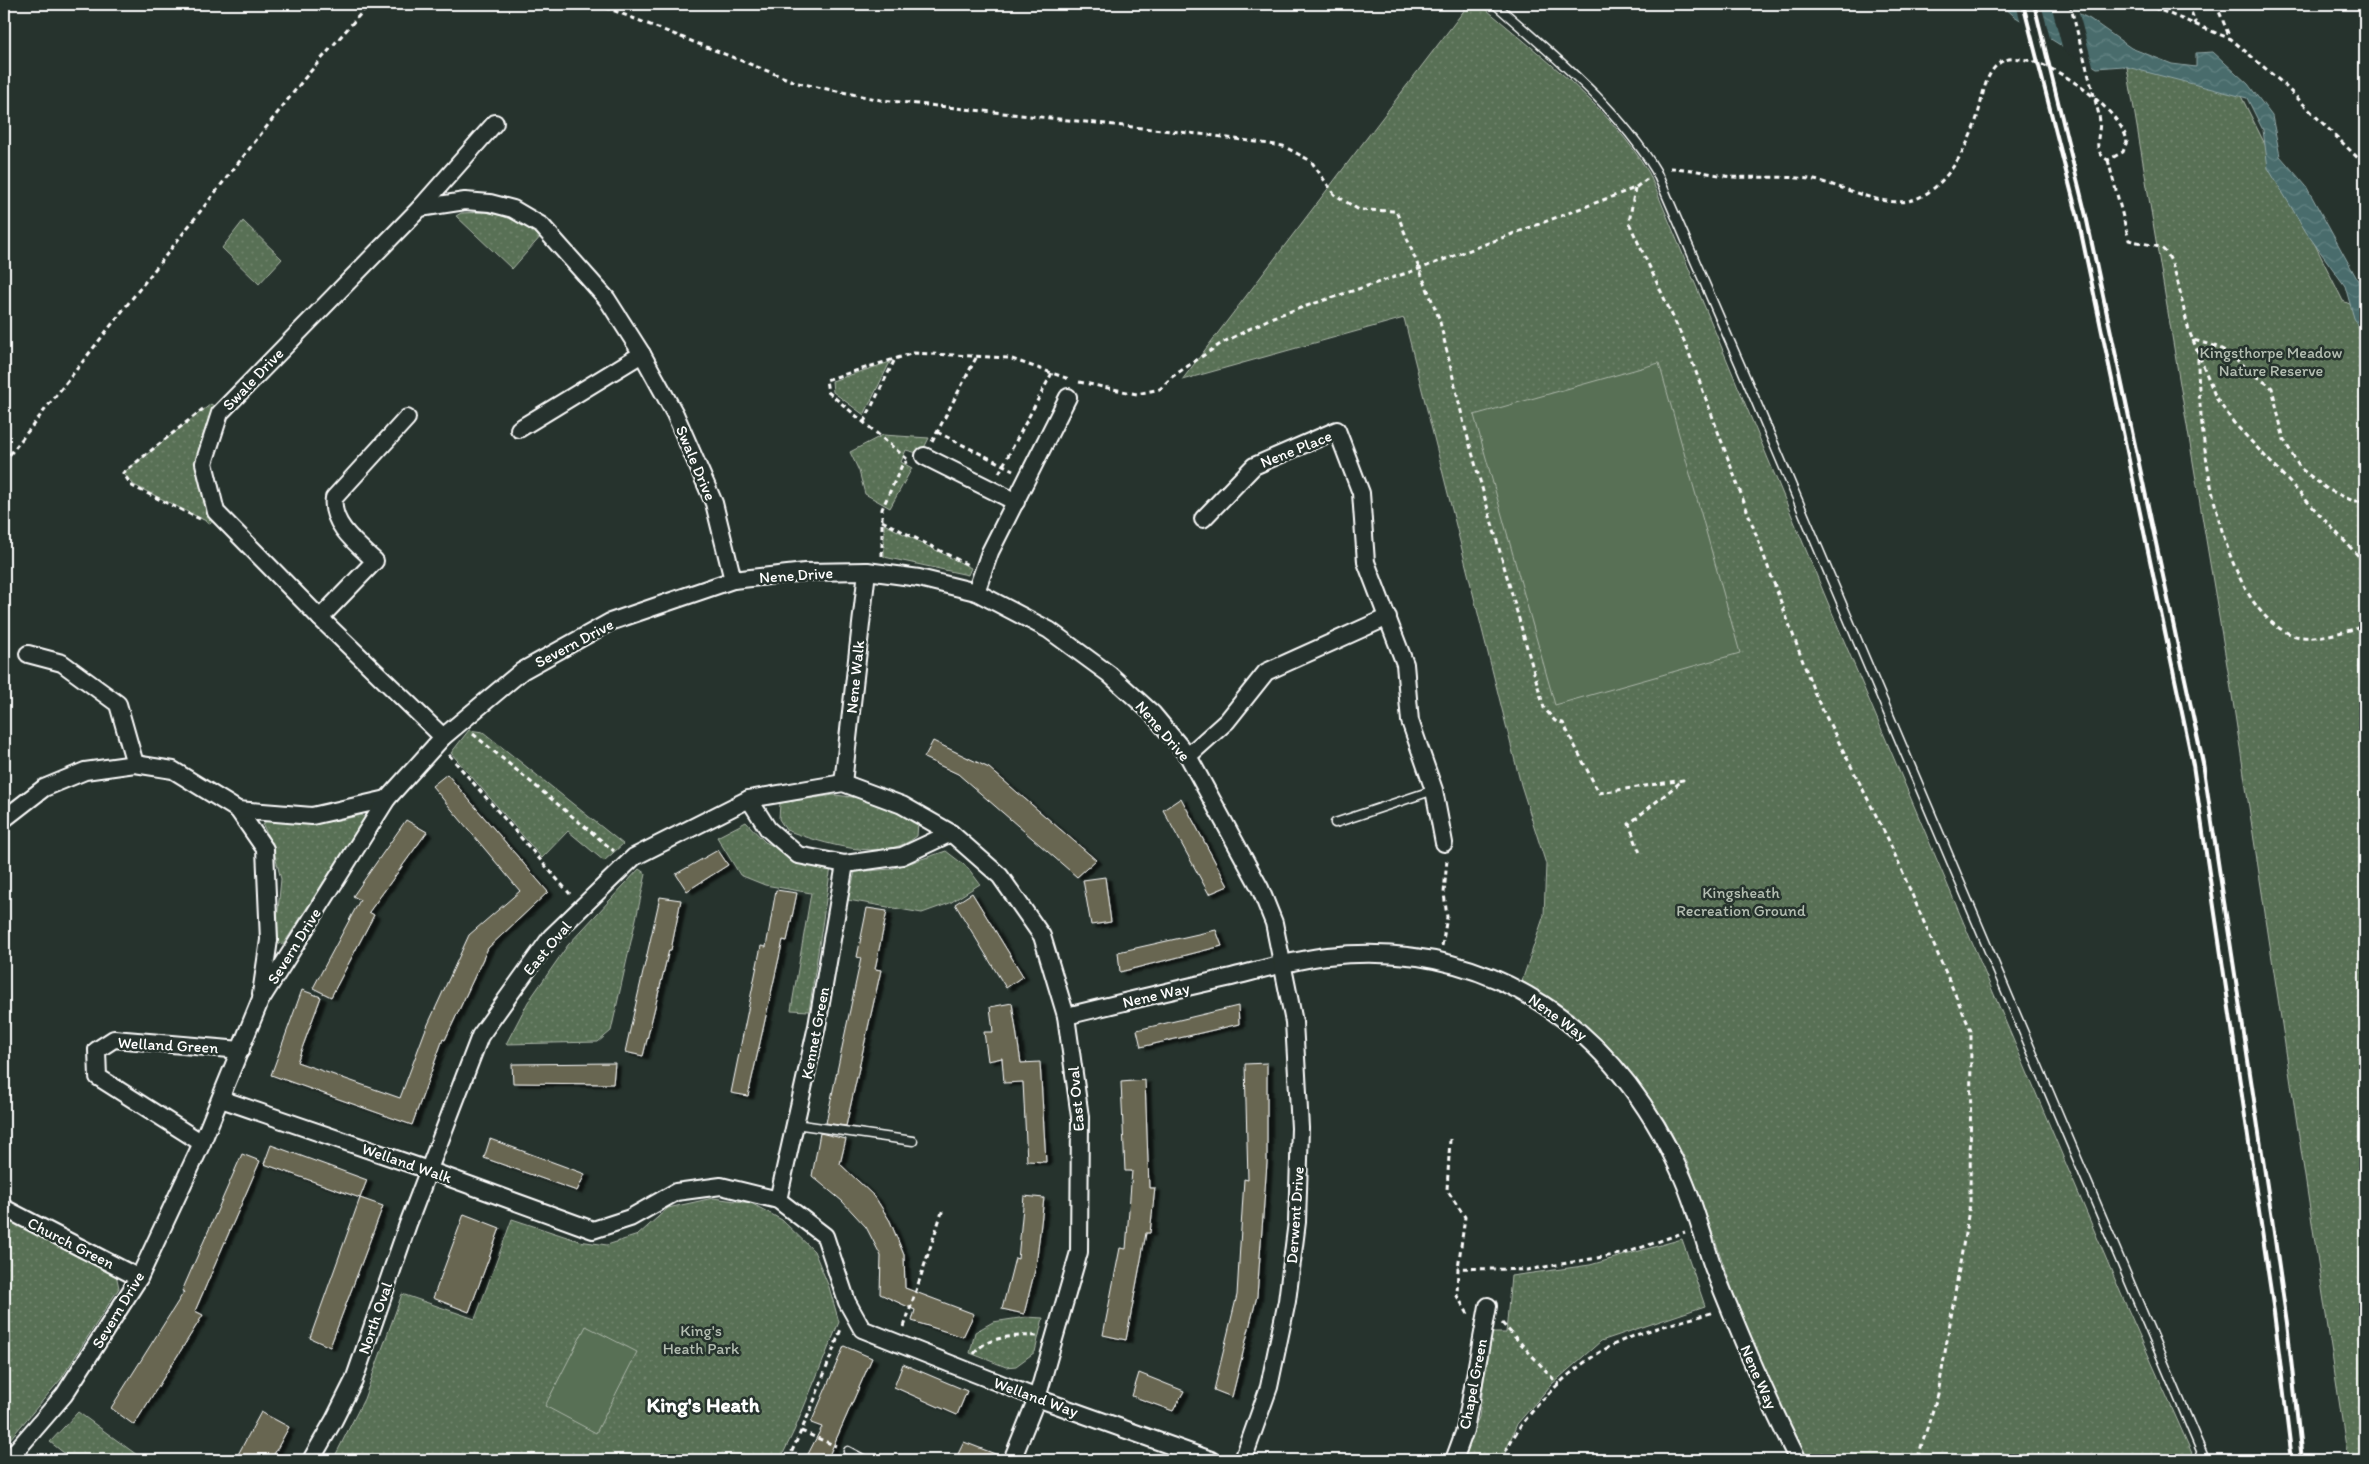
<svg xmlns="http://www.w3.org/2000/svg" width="2369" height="1464" viewBox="0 0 2369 1464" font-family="Itim,sans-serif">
  <defs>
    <pattern id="grass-dots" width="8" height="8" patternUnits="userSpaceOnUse" patternTransform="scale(1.25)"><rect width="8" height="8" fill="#586f54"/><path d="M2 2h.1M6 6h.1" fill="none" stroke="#71856e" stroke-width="1.8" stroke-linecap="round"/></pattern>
    <pattern id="water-waves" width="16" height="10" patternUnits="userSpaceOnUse" patternTransform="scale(1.25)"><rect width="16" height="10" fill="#486c6c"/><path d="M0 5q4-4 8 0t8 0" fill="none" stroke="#638282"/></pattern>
    <filter id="shadow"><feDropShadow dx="5.5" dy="3" stdDeviation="1" flood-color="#0009"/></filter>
  </defs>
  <rect width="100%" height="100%" fill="#26332d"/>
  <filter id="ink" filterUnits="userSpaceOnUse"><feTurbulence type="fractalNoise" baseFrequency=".02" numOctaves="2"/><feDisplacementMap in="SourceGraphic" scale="10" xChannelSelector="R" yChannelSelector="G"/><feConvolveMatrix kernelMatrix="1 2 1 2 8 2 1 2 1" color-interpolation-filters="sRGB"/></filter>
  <g filter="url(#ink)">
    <g fill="url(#grass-dots)" stroke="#acb7aa">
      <path d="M1469 4H1480C1538 54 1610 107 1649 173L1836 622 2122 1296 2195 1460H1807L1763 1367 1735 1297 1688 1164 1665 1121 1642 1087 1608 1046 1572 1013 1522 981 1544 915 1546 864 1521 785 1404 318 1182 380Z"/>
      <path d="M2126 61 2240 94 2343 301 2365 311V1460H2348L2232 695Z"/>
      <path d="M486 212C507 216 524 223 542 235L512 269 456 216 461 213Z"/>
      <path d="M243 221 282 259 259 284 222 248Z"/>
      <path d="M890 362 864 415 833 392 832 381Z"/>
      <path d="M211 404 215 407 202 437 199 463 216 519 210 523 134 485 123 473Z"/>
      <path d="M883 435 929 438 921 454 906 450 901 462 912 468 890 508 865 494 859 471 850 452Z"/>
      <path d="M884 524 971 568 968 575 884 557Z"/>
      <path d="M469 730 483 732 623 844 604 861 568 831 542 858 451 753Z"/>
      <path d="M834 795 862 798 918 822 917 836C884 864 822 843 786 830L779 819 780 803Z"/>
      <path d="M361 815 365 817 283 945 275 941 281 879 273 848 263 825 266 821C304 824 324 825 361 815Z"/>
      <path d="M746 822 765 842 782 850 831 867 809 1011 791 1010 811 893 765 885 740 875 717 837Z"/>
      <path d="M946 851 968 868 980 884 950 903 922 913 848 900 855 872 891 869Z"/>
      <path d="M639 869 646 874 611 1031 598 1042 506 1044 528 1002 568 945Z"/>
      <path d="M713 1198 751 1203 782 1220 814 1251 829 1287 839 1322 794 1431 780 1460H333L364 1399 402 1294 475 1319 512 1219 579 1241 607 1245 638 1235 668 1208Z"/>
      <path d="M4 1212 116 1274 119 1288 61 1379 4 1446Z"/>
      <path d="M1682 1239 1705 1306 1601 1341 1551 1385 1517 1424 1502 1460H1462L1479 1417 1490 1333H1506L1511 1276 1590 1265Z"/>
      <path d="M1026 1317 1043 1318 1035 1352 1016 1366 1006 1367 970 1353 975 1332 993 1322Z"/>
      <path d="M78 1412 144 1460H73L50 1442Z"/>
    </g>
    <g fill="#586f54" stroke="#acb7aa">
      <path d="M1659 363 1740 653 1555 705 1474 415Z"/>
      <path d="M586 1326 637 1352 596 1433 545 1406Z"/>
    </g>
    <path fill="url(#water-waves)" stroke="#91a7a7" d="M2001 4H2059L2090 19 2131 48 2172 64 2196 67V53L2213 52 2248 84 2272 116 2280 156 2306 186 2361 286 2365 299V338L2354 318 2345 286 2306 232 2268 168 2263 130 2247 98 2123 66 2097 68 2014 16Z"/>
    <g fill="#26332d">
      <path d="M2016 4H2041L2051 42 2021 23Z"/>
      <path d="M2051 4H2065L2078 10 2094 69 2063 50Z"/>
    </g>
    <g fill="#676651" stroke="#fff" filter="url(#shadow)">
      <path d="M933 741 989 768 1096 860 1077 877 958 774 924 758Z"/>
      <path d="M447 774 548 892 488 948 445 1040 443 1039 412 1125 271 1075 302 990 321 997 297 1062 400 1098 425 1031 469 935 520 891 432 786Z"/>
      <path d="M1181 798 1228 886 1209 894 1163 810Z"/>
      <path d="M406 820 427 832 369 912 374 915 331 997 313 988 360 900 353 896Z"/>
      <path d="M718 850 728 865 687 891 676 874Z"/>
      <path d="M1105 877 1111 922 1091 925 1083 880Z"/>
      <path d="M776 890 797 893 787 941 783 940 748 1096 731 1093 761 946 766 947Z"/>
      <path d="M972 893 1023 976 1006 988 955 904Z"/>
      <path d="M660 897 681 900 671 950H669L643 1056 625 1052Z"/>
      <path d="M867 908 887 911 875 969 881 970 846 1126 826 1123 861 958 857 957Z"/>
      <path d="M1216 930 1222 946 1120 972 1118 952Z"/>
      <path d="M1012 1003 1021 1063 1040 1062 1046 1162 1027 1161 1023 1082 1004 1083 1002 1058 988 1061 984 1032H993L990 1007Z"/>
      <path d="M1238 1006 1239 1024 1141 1047 1137 1030Z"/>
      <path d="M615 1063 613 1084 513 1083 512 1064Z"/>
      <path d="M1267 1063V1163L1257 1296 1232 1397 1214 1390 1237 1295 1244 1179 1248 1180 1245 1064Z"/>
      <path d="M1145 1080 1149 1188H1155L1150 1233H1146L1126 1340 1103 1335 1120 1248 1126 1249 1132 1171H1125L1121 1082Z"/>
      <path d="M820 1133 846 1139 840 1164 875 1197 890 1221 904 1255 905 1288 974 1314 963 1337 912 1321 915 1310 880 1294 881 1256 866 1227 842 1201 812 1176Z"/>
      <path d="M490 1139 585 1174 577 1191 484 1158Z"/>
      <path d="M271 1145 367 1180 360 1198 264 1164Z"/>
      <path d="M242 1154 260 1161 195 1311 203 1315 134 1425 111 1408 184 1292 182 1291Z"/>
      <path d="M1024 1196 1044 1198 1036 1266 1024 1314 1002 1309 1015 1258 1018 1259Z"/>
      <path d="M360 1198 383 1206 330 1347 310 1338Z"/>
      <path d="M464 1214 500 1228 469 1312 433 1298Z"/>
      <path d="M844 1346 872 1358 827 1460H805L822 1427 811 1423Z"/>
      <path d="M903 1364 967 1391 957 1415 894 1387Z"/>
      <path d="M1139 1373 1184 1391 1173 1411 1132 1396Z"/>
      <path d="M261 1412 289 1427 271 1460H235Z"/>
      <path d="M964 1442 1003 1457 1002 1460H955Z"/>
    </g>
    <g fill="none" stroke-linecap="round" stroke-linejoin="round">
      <g stroke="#fff" stroke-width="11">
        <g id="lane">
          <path d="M1495 4C1552 55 1616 105 1656 171L1754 397 2205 1460"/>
          <path d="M1335 823 1434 790"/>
          <path d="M795 1124 913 1141"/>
          <path d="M848 1451 865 1460"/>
        </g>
      </g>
      <g stroke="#fff" stroke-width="20">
        <g id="street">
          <path d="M420 208 495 123"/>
          <path d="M519 429 642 354"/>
          <path d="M924 456 1016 502"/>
          <path d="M1203 519 1254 466 1337 430 1361 493 1366 562 1405 664 1410 721 1434 790 1444 843"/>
          <path d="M976 592 990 552 1068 397"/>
          <path d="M320 618 375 561C358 545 330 524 334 498L407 418"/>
          <path d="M28 654 62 663 118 704 135 764"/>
          <path d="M443 737 320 618 216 512 204 463 220 413 420 208 465 201 490 203 513 209 542 226 607 299 642 354 675 414 714 503 733 580"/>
          <path d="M1188 756 1227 721 1266 672 1388 617"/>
          <path d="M843 783 867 571"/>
          <path d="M749 799 768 829 798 855 845 864 902 856 951 833"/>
          <path d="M238 810 265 849 269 940 261 994"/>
          <path d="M4 819 44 788 85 771 135 764 173 770 238 810 312 816 387 799"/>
          <path d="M1066 1016C1120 1003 1173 990 1227 978 1260 970 1293 960 1327 956 1492 938 1616 1028 1681 1174 1695 1204 1702 1236 1713 1267 1739 1333 1766 1397 1798 1460"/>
          <path d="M221 1099 428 1170 593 1230 630 1218 676 1192 721 1186 778 1200 825 1236 847 1302 862 1329 1037 1398 1211 1460"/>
          <path d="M202 1143 98 1077 97 1050 114 1039 241 1050"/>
          <path d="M778 1200 817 1026 845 864"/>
          <path d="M4 1208 139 1278"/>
          <path d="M8 1460 64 1395 139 1278 202 1143 260 1001 387 799 443 737 522 671 610 622 733 580 805 572 867 571 919 578 976 592 1049 630 1109 674 1153 714 1188 756 1260 888 1274 923 1294 1022 1300 1128 1297 1222 1287 1301 1269 1387 1243 1460"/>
          <path d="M311 1460 334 1420 354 1380 408 1224 480 1036 551 937 634 857 749 799 843 783 902 805 951 833 1000 876 1042 936 1066 1016 1080 1117 1079 1252 1037 1398 1012 1460"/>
          <path d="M1454 1460 1465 1430 1488 1306"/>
        </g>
      </g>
      <g stroke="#fff" stroke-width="3" stroke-dasharray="5 4" stroke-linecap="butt">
        <path d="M597 4 798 83 881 100 1208 135 1283 146 1311 161 1334 194 1359 210 1396 211 1439 318 1464 424 1544 708 1555 721 1563 723 1599 793 1683 780 1629 824 1640 853"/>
        <path d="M2145 4 2231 39 2280 81 2365 165"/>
        <path d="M2188 4 2196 24"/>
        <path d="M2216 4 2230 38"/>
        <path d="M2108 160 2129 240C2139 243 2150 244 2159 247 2179 254 2182 321 2193 340 2228 348 2227 352 2253 374 2259 379 2266 382 2272 388L2284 440 2300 468 2327 489 2353 501H2365"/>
        <path d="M1670 168C1691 168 1712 175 1733 177 1758 178 1784 176 1809 179 1839 183 1882 209 1912 200 1945 191 1970 144 1978 114 1983 97 1984 77 1997 65 2026 37 2122 108 2127 141L2123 152 2108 160C2089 150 2103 132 2099 115"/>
        <path d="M1635 188 1629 223 1686 345 1816 697 1888 839 1971 1031 1970 1204 1938 1394 1917 1460"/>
        <path d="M2193 340 2216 398 2234 423 2365 563"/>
        <path d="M2198 358C2198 428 2217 603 2290 634 2309 643 2346 631 2365 626"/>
        <path d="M1079 382 1137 394 1160 389 1173 376 1222 343 1273 317 1419 269 1635 188 1647 179"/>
        <path d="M864 422 895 359"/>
        <path d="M937 432 1013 470"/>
        <path d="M932 442 977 356"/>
        <path d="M907 459 828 392 826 380 914 353 1009 358 1069 379"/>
        <path d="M4 462 304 79 369 4"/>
        <path d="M999 473 1052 373"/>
        <path d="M200 519 132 486 123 473 203 409"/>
        <path d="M882 521 968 565"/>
        <path d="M882 556V509L903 463 907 462"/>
        <path d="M473 734 614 851"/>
        <path d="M449 755 570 894"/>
        <path d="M1442 946 1447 917 1444 893 1447 860"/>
        <path d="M1450 1139 1447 1190 1465 1217 1458 1268"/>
        <path d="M1468 1314 1457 1296 1458 1268 1527 1270 1626 1253 1685 1232"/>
        <path d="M1502 1323 1559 1385"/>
        <path d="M904 1327 943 1209"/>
        <path d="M974 1354C986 1336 1017 1335 1037 1336"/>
        <path d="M801 1431 836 1446"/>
        <path d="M788 1460 811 1409 841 1329"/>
        <path d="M1502 1460C1518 1417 1574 1363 1615 1344 1646 1329 1681 1322 1714 1312"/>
      </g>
      <use href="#lane" stroke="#26332d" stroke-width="8"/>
      <use href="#street" stroke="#26332d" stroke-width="16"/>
      <g stroke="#fff" stroke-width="4">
        <path d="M2023 4 2078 218 2193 765 2274 1312 2292 1460"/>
        <path d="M2034 4 2086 216 2203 763 2272 1219 2287 1323 2302 1460"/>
      </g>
      <path stroke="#fff" stroke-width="3" stroke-dasharray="5 4" stroke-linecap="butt" d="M2070 4 2099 115"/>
    </g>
  </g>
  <g text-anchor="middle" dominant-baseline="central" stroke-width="5" stroke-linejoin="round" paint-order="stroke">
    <g font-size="16" fill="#b4beb2" stroke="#26332d">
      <text x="2271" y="352">Kingsthorpe Meadow<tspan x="2271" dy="18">Nature Reserve</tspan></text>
      <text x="1741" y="892">Kingsheath<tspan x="1741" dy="18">Recreation Ground</tspan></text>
      <text x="701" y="1330">King's<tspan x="701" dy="18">Heath Park</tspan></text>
    </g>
    <g font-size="16" fill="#fff" stroke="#26332d">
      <text transform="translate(253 379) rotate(-46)">Swale Drive</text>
      <text transform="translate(1296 449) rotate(-22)">Nene Place</text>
      <text transform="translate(696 463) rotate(67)">Swale Drive</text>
      <text transform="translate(796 575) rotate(-4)">Nene Drive</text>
      <text transform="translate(574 643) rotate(-28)">Severn Drive</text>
      <text transform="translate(855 677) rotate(-84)">Nene Walk</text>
      <text transform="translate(1163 731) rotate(49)">Nene Drive</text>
      <text transform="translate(294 946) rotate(-58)">Severn Drive</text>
      <text transform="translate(547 948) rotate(-50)">East Oval</text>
      <text transform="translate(1156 995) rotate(-13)">Nene Way</text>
      <text transform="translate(1558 1017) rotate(36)">Nene Way</text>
      <text transform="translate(815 1033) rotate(-79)">Kennet Green</text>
      <text transform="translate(168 1045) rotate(3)">Welland Green</text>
      <text transform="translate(1076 1099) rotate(-95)">East Oval</text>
      <text transform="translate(407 1163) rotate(19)">Welland Walk</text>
      <text transform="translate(1295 1215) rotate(-86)">Derwent Drive</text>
      <text transform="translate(71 1243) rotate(27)">Church Green</text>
      <text transform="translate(118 1310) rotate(-59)">Severn Drive</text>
      <text transform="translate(375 1318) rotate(-71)">North Oval</text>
      <text transform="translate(1759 1377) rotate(66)">Nene Way</text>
      <text transform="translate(1473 1384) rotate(-79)">Chapel Green</text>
      <text transform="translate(1036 1397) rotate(20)">Welland Way</text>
    </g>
    <g font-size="21" font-weight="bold" fill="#fff" stroke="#26332d">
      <text x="703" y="1404">King's Heath</text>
    </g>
  </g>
  <rect width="2369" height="1464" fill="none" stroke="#26332d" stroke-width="20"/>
  <rect x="10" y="10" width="2349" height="1444" fill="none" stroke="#fff" stroke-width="2" filter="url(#ink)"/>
</svg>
